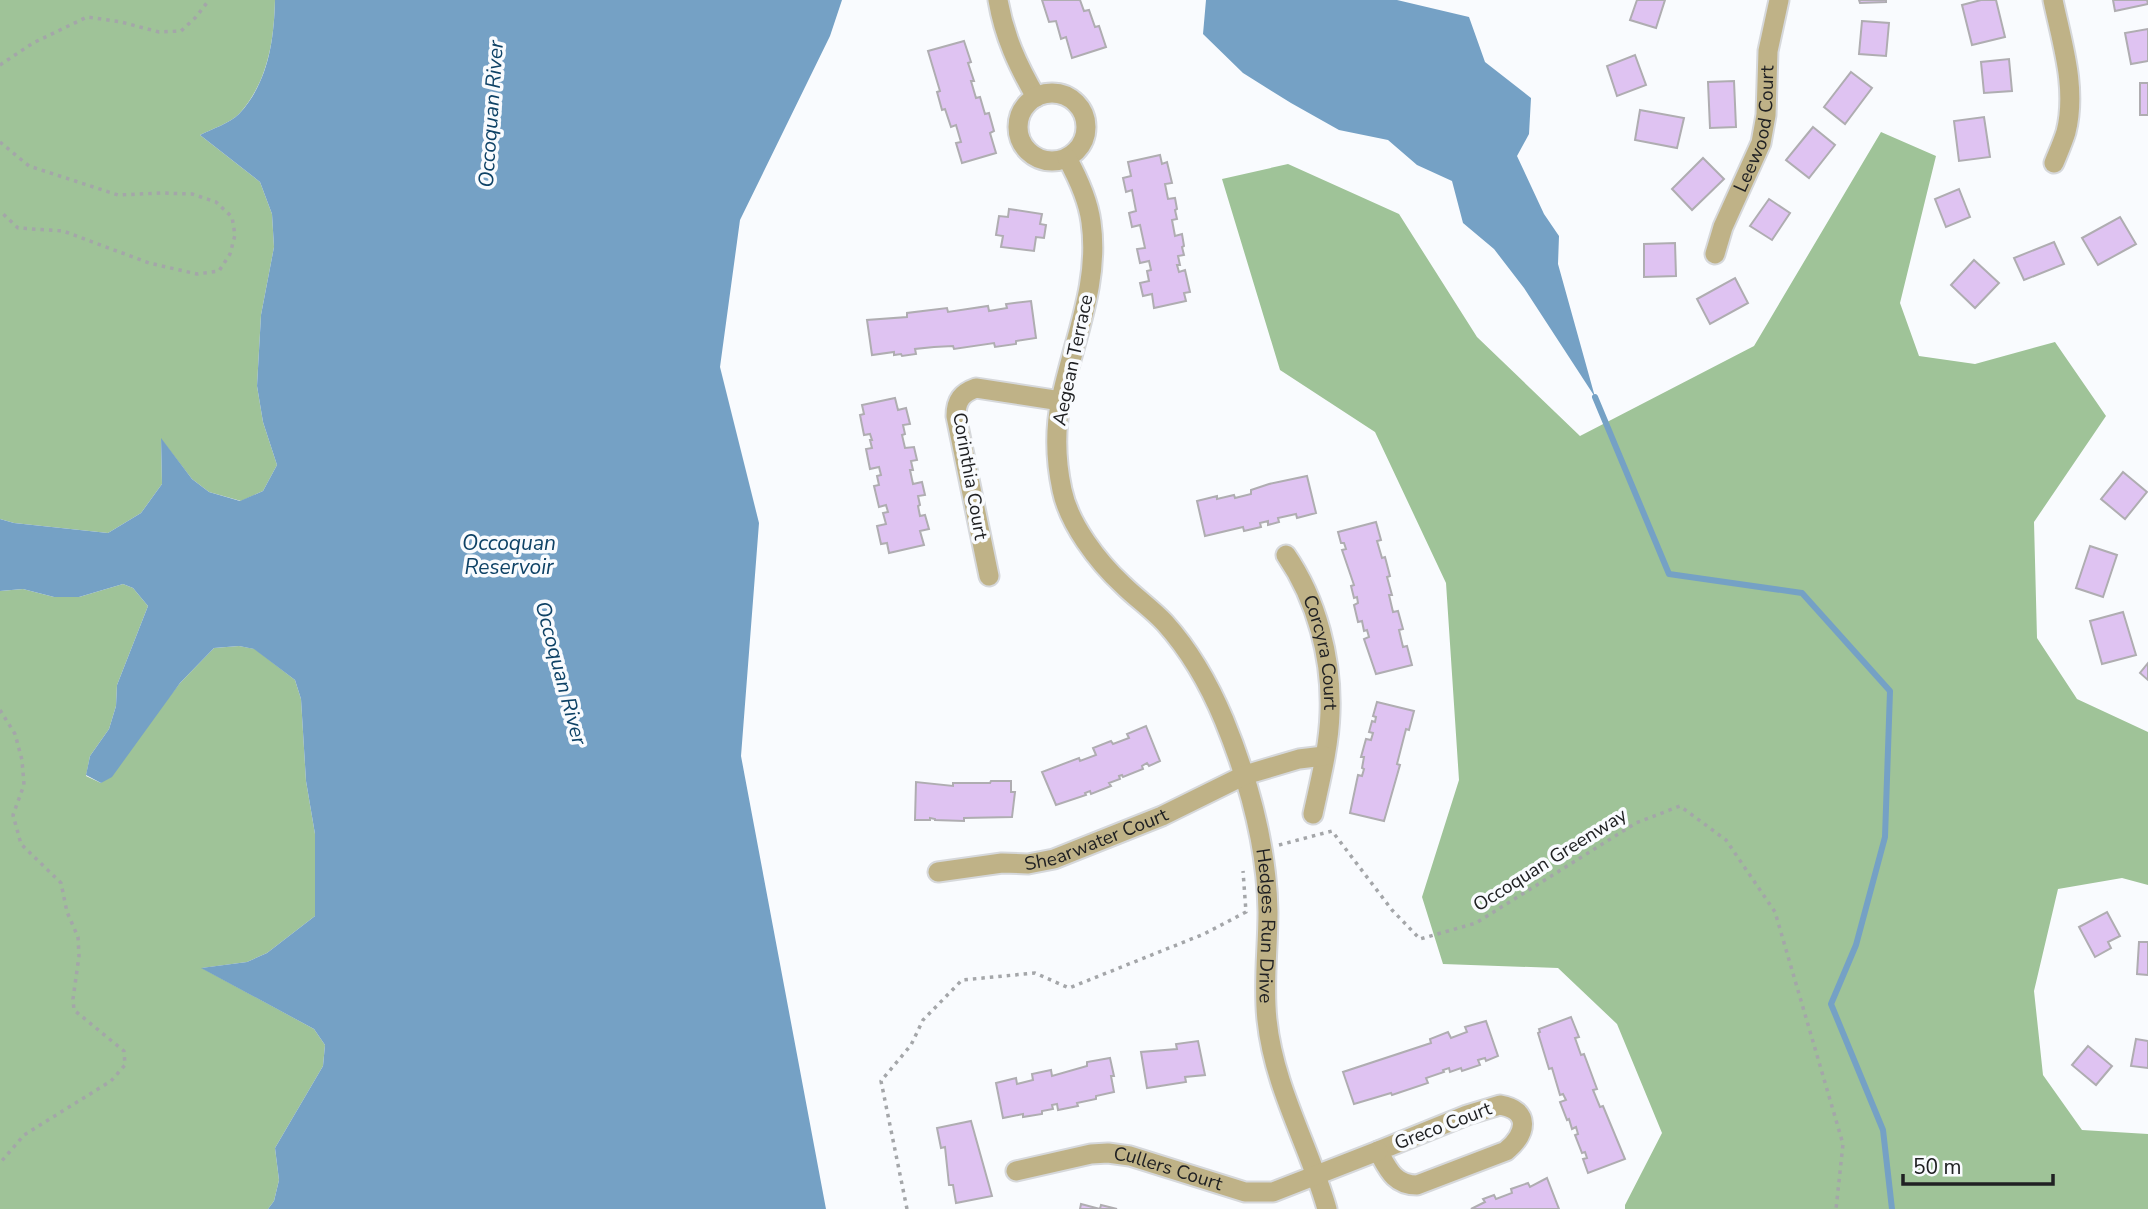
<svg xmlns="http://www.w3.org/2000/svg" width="2148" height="1209" viewBox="0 0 2148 1209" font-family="'Nunito Sans',sans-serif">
  <rect width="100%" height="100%" fill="#f9fbfe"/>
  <g fill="#9fc398">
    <path d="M0 0H275C274 41 268 82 239 114 230 123 212 129 200 135L260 182 272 214 274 247 261 315 257 386 263 422 277 465 263 491 241 501 209 492 192 479 161 439 162 484 141 513 108 533 14 523 0 519Z"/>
    <path d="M1881 132 1936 156 1900 303 1919 356 1975 364 2055 342 2106 416 2034 522 2037 638 2077 699 2148 732V885L2122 878 2058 889 2034 991 2043 1075 2082 1130 2148 1134V1209H1625V1205L1662 1133 1617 1024 1558 968 1443 964 1422 897 1459 780 1446 583 1375 432 1280 370 1222 179 1288 164 1399 214 1477 337 1580 436 1754 346Z"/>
    <path d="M123 584 133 588 148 606 117 685 116 706 109 729 90 756 86 776 101 783 180 683 214 648 239 646 255 649 295 680 301 699 306 781 315 834V916L267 953 247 962 202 968 314 1029 325 1045 323 1066 275 1148 279 1180 274 1201 268 1209H0V591L23 589 54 597H79Z"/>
  </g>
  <g fill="#75a1c5">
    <path d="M275 0H842L830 36 740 220 720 367 759 523 741 756 826 1209H268L274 1201 279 1180 275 1148 323 1066 325 1045 314 1029 201 968 247 962 267 953 315 916V834L306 781 301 699 295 680 254 649 239 646 214 648 180 683 112 777 101 783 86 775 90 756 109 729 116 706 117 685 148 606 133 588 123 584 79 597H54L23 589 0 591V519L14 523 108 533 141 513 162 484 161 438 192 479 209 492 240 501 263 491 277 465 263 422 257 386 261 315 274 247 272 214 260 182 200 135C212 129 230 123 239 114 268 83 274 41 275 0Z"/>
    <path d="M1206 0H1397L1469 17 1485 62 1531 98 1529 134 1517 156 1544 214 1559 236 1558 264 1595 397 1524 288 1494 249 1463 223 1452 181 1417 165 1388 140 1339 130 1291 103 1243 73 1203 34Z"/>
  </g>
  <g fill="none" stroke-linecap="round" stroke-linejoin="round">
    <path stroke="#75a1c5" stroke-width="6" d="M1595 397 1669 574 1802 593 1890 691 1885 837 1856 945 1831 1004 1883 1130 1892 1209"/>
  </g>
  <g fill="#dfc3f2" stroke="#afadb1" stroke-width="2">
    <path d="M1042 0H1080L1084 11 1089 10 1095 27 1099 26 1106 47 1072 58 1066 37 1061 39 1056 21 1049 22Z"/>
    <path d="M1637 0H1665L1656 28 1630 20Z"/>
    <path d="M1859 0H1886V2L1860 3Z"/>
    <path d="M1981 0H1996L2005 37 1972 45 1962 5Z"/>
    <path d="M2113 0H2147L2148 4 2115 11Z"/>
    <path d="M1862 21 1889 23 1886 56 1859 54Z"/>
    <path d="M2148 29V61L2131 64 2125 33Z"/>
    <path d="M964 41 971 62 968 63 974 81H971L976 98 980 97 985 114 989 113 994 131 990 133 996 153 962 163 956 143 961 142 956 125 951 127 945 109 942 110 937 92 940 91 928 51Z"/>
    <path d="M1635 55 1646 85 1617 96 1607 66Z"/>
    <path d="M2009 59 2012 91 1984 93 1981 62Z"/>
    <path d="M1851 72 1872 88 1845 124 1824 107Z"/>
    <path d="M1734 81 1736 127 1710 128 1708 82Z"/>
    <rect x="2140" y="83" width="8" height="32"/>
    <path d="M1640 110 1684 118 1677 148 1635 140Z"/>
    <path d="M1984 117 1990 157 1959 161 1954 121Z"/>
    <path d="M1813 127 1835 145 1809 178 1786 160Z"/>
    <path d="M1160 155 1162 164 1167 162 1172 183 1165 184 1168 199 1175 198 1177 209 1175 210 1177 219 1172 220 1175 236 1182 234 1184 246 1182 247 1184 255 1178 256 1180 265H1177L1179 272 1185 270 1190 292 1184 293 1186 301 1154 308 1152 294 1143 296 1140 283 1149 281 1147 271 1151 270 1149 261 1140 263 1137 249 1145 248 1140 225 1132 227 1129 213 1136 211 1132 190 1126 192 1123 178 1131 176 1128 162Z"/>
    <path d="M1703 158 1724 179 1692 210 1672 189Z"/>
    <path d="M1959 189 1970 217 1946 227 1935 199Z"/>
    <path d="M1769 199 1790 213 1772 240 1750 226Z"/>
    <path d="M1009 209 1042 214 1040 224 1046 225 1044 238 1036 237 1034 251 1001 247 1003 236 996 235 999 216 1008 217Z"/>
    <path d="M2120 217 2136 244 2098 265 2082 238Z"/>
    <path d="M2054 242 2064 264 2024 280 2014 258Z"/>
    <path d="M1675 243 1676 276 1644 277V244Z"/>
    <path d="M1974 260 1999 283 1975 308 1951 285Z"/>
    <path d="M1735 278 1748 303 1710 324 1697 299Z"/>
    <path d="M1031 301 1036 338 1016 341V344L995 347 994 343 954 349 953 346 934 347 915 349 916 354 902 356 901 354 894 355V352L872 355 867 320 907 317V313L947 308 948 312 988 306 989 311 1007 308 1006 304Z"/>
    <path d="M895 398 898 410 906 408 910 424 903 425 905 434 902 435 905 448 914 447 917 460 911 461 913 470H910L913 484 922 482 925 495 918 496 920 505 918 506 920 516 925 515 929 529 920 531 924 545 889 553 887 543 881 544 877 526 886 524 883 513 888 512 886 505 879 507 874 486 879 485 877 476 881 475 879 467 870 469 866 449 872 448 870 440H872L870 434 864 435 860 415 864 414 862 405Z"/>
    <path d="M2123 472 2147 492 2125 519 2101 499Z"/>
    <path d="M1307 476 1316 513 1297 518 1296 514 1278 518 1279 522 1268 525V521L1260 523 1261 527 1244 531 1243 527 1205 536 1197 501 1217 496V499L1234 495 1235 498 1251 494V490L1269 484Z"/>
    <path d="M1376 522 1381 540 1377 541 1382 558 1385 557 1390 576 1387 577 1392 595H1389L1393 612 1398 611 1403 629 1399 630 1403 647 1407 646 1412 665 1376 674 1364 639 1369 637 1367 630 1364 631 1362 621 1358 622 1354 605 1358 603 1357 597 1354 598 1351 586 1354 585 1342 550 1346 549 1344 543H1341L1338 532Z"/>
    <path d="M2090 546 2117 555 2103 597 2076 588Z"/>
    <path d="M2123 612 2136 655 2102 664 2090 621Z"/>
    <path d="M2148 663V680L2140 673Z"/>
    <path d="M1377 702 1414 711 1409 730 1406 729 1397 764 1400 765 1384 821 1350 813 1358 775 1362 776 1364 769 1362 768 1364 757H1361L1366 739 1371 740 1373 733 1369 732 1372 721 1375 722 1376 717 1373 716Z"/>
    <path d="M1146 726 1160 761 1149 766 1147 763 1142 766 1143 769 1123 777 1122 775 1119 776 1120 779 1109 783 1111 786 1091 794 1090 791 1085 793 1086 795 1056 805 1042 772 1079 758 1080 761 1096 755 1093 748 1111 741 1113 744 1129 738 1127 734Z"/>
    <path d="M991 781H1011V792H1015L1012 817 964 818V821L935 820V819L930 818V820H915L916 782 953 786V783H990Z"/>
    <path d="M2107 912 2120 936 2108 942 2111 948 2095 957 2079 927Z"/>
    <path d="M2139 942H2148V975L2137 974Z"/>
    <path d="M1571 1017 1579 1037 1575 1038 1581 1055 1584 1054 1597 1089 1593 1090 1600 1107 1603 1106 1625 1159 1588 1173 1583 1159 1587 1158 1585 1152 1582 1153 1575 1135 1578 1134 1576 1127 1572 1129 1569 1119 1567 1120 1560 1102 1566 1100 1563 1094 1560 1095 1552 1068 1549 1069 1538 1033 1540 1032 1539 1029Z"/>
    <path d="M1486 1021 1498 1056 1486 1061 1485 1058 1478 1060 1480 1065 1462 1071 1461 1068 1450 1072 1449 1068 1443 1070 1444 1072 1426 1078 1428 1083 1392 1095 1391 1093 1354 1104 1343 1072 1431 1043 1430 1039 1448 1032 1451 1038 1467 1032 1465 1027Z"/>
    <path d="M2136 1039 2148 1041V1068L2131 1066Z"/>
    <path d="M1198 1041 1205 1075 1185 1077 1186 1082 1147 1088 1141 1052 1177 1049 1176 1044Z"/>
    <path d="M2088 1046 2112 1066 2096 1085 2072 1065Z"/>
    <path d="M1110 1058 1114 1076H1111L1114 1092 1096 1096V1099L1077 1103 1078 1106 1058 1110 1057 1104 1052 1105 1053 1109 1042 1111V1114L1023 1117V1114L1003 1118 996 1083 1016 1078 1017 1084 1033 1080 1032 1074 1051 1070 1052 1076 1087 1066V1062Z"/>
    <path d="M971 1121 992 1196 956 1203 953 1185H949L945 1147 941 1148 937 1128Z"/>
    <path d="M1547 1178 1559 1209H1471L1485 1202 1483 1199 1494 1195 1496 1199 1512 1193 1511 1189 1528 1183 1530 1187Z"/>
    <path d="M1081 1204 1100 1209 1101 1205 1117 1209H1080Z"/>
  </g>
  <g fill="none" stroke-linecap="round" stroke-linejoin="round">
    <g stroke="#d6d8db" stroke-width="23">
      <g id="minor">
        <path d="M998 0C1004 36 1018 66 1036 97"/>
        <path d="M2053 0C2062 43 2077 88 2066 132 2063 142 2058 153 2054 163"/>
        <circle cx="1052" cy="127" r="34"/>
        <path id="s1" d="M1067 158C1078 178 1088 199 1091 222 1100 284 1073 341 1061 400 1055 429 1056 462 1062 490 1069 524 1098 562 1123 585 1136 598 1152 609 1165 623 1191 652 1209 684 1224 720 1249 781 1267 845 1268 912 1268 949 1263 984 1267 1020 1274 1088 1309 1145 1327 1209"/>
        <path id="s2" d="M1715 254 1723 227 1761 143 1766 115 1768 51 1779 0"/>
        <path id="s3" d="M1286 555C1317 600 1332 659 1330 713 1329 747 1320 781 1313 814"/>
        <path d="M989 576 956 416C956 400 962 393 976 388L1061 401"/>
        <path id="s4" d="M938 872 1002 863 1028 864 1054 859 1162 816 1245 775 1299 759 1324 756"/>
        <path d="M1500 1105C1531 1110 1527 1134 1506 1151L1417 1185C1394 1185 1388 1169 1378 1151L1467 1115Z"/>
        <path id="s5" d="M1016 1171 1091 1154 1108 1153 1130 1156 1245 1192H1273L1378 1151"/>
      </g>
    </g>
    <g stroke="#a4a6a9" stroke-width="3.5" stroke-dasharray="3.5 5" stroke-linecap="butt">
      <path d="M0 65 33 43 87 17 121 22 159 32 181 31 196 17 209 0"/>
      <path d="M0 142 29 166 118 195 162 193 192 194 216 202 232 217 235 235 230 254 219 271 197 274 149 263 63 231 18 228 0 211"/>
      <path d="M0 710 15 734 22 760 24 785 13 815 21 844 61 883 67 912 78 937 79 956 73 999 74 1010 124 1051 125 1065 111 1081 24 1135 0 1163"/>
      <path d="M1279 845 1332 831 1392 910 1420 939 1476 923 1636 823 1680 806 1726 840 1775 912 1843 1144 1836 1209"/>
      <path d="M907 1209 881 1081 911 1045 923 1020 962 980 1035 973 1069 988 1204 934 1246 912 1243 871"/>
    </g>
    <use href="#minor" stroke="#bfb287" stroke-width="19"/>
  </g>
  <g text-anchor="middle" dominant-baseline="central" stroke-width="7" stroke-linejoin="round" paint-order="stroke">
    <g font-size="19" fill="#202123" stroke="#f9fbfe">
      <text stroke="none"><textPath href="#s2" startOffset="133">Leewood Court</textPath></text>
      <text transform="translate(1073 360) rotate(-78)">Aegean Terrace</text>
      <text transform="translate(970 476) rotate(80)">Corinthia Court</text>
      <text stroke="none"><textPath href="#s3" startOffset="105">Corcyra Court</textPath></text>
      <text stroke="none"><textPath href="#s4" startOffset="163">Shearwater Court</textPath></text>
      <text transform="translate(1550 860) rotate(-32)">Occoquan Greenway</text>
      <text stroke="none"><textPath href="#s1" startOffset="838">Hedges Run Drive</textPath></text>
      <text transform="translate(1443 1126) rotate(-21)">Greco Court</text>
      <text stroke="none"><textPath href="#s5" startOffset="156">Cullers Court</textPath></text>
    </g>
    <g font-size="21" font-style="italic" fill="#0e4266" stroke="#f9fbfe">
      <text transform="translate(491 114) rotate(-86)">Occoquan River</text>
      <text x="509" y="543">Occoquan<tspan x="509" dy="24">Reservoir</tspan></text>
      <text transform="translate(561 673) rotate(75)">Occoquan River</text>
    </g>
  </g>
  <path d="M1903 1174v10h150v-10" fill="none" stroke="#202123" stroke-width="3.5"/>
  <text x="1913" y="1174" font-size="21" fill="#202123" stroke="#f9fbfe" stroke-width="5" paint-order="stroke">50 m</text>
</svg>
